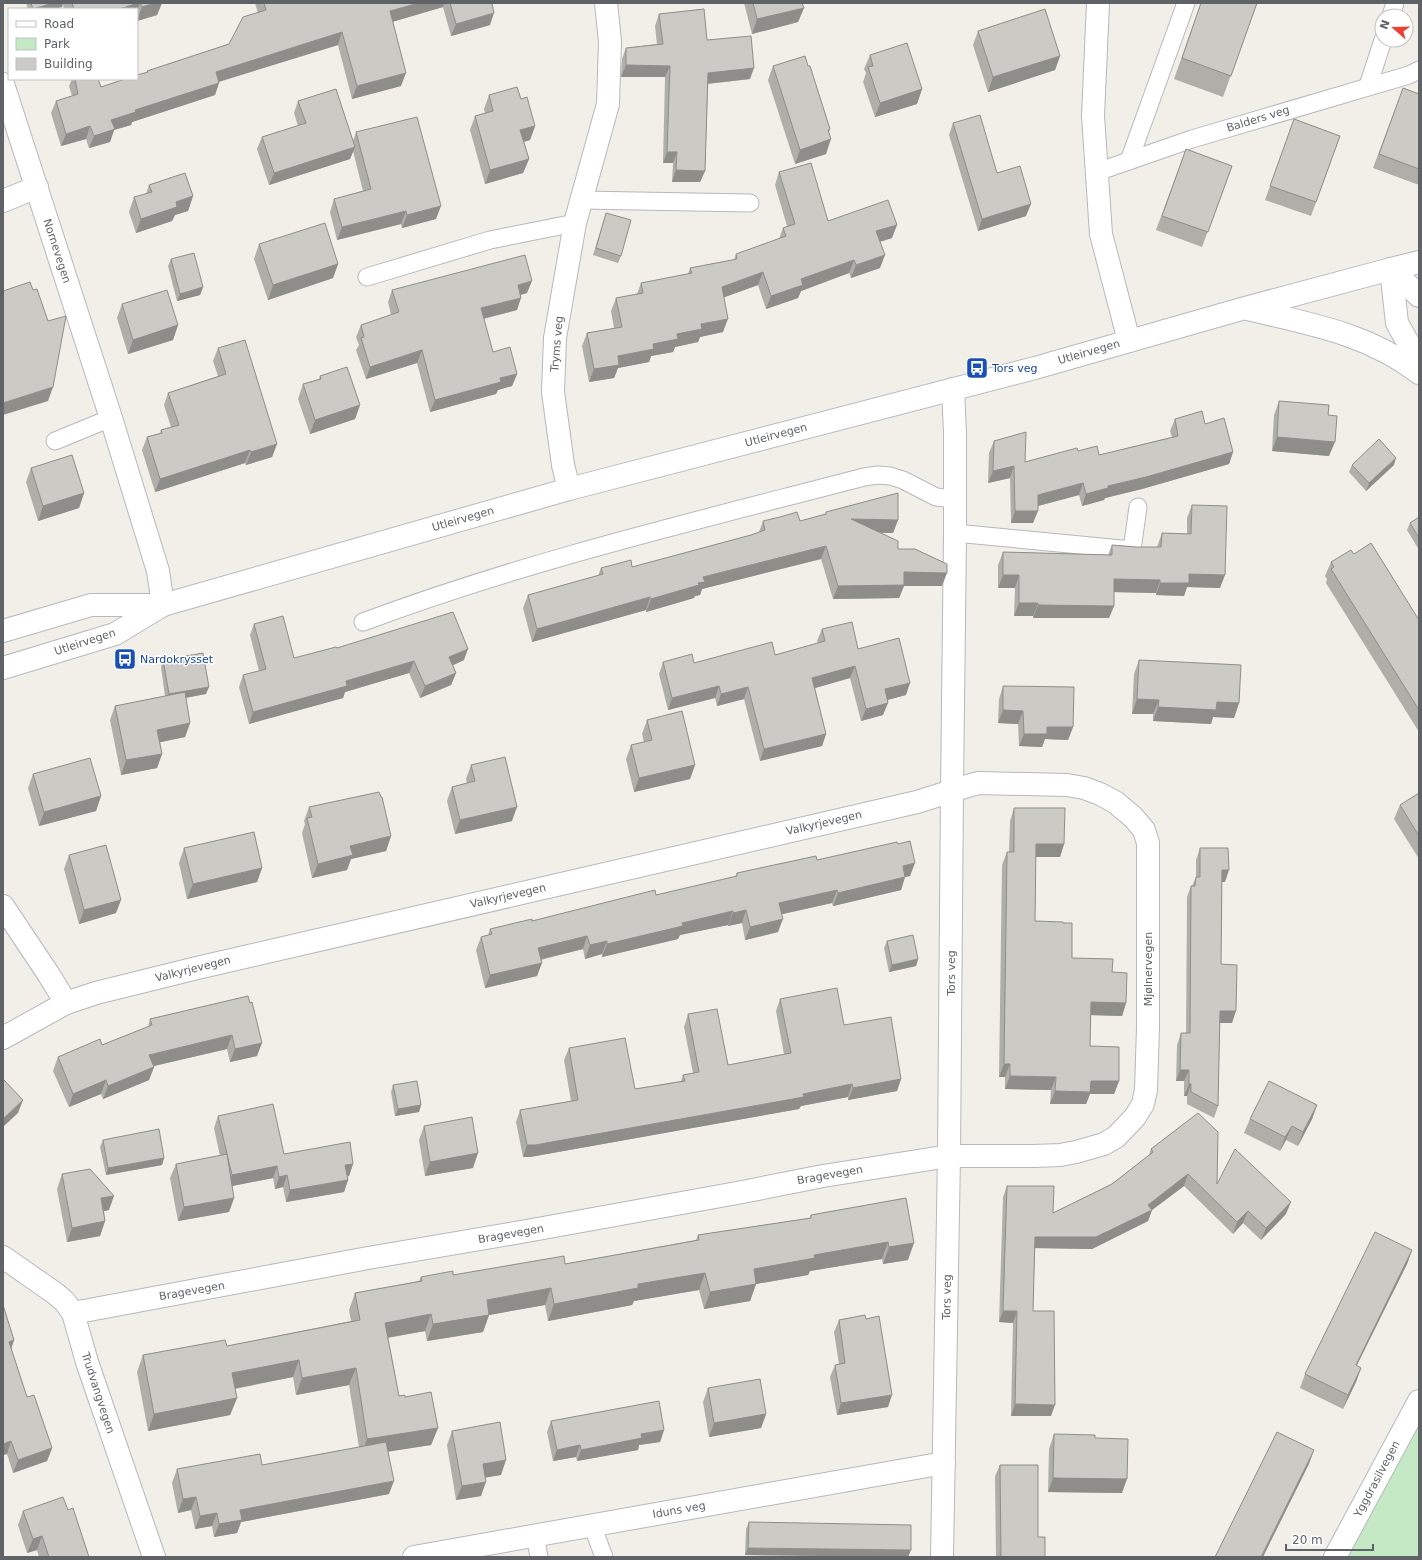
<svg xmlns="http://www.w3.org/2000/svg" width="1422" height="1560" viewBox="0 0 1422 1560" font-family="'DejaVu Sans',sans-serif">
  <rect width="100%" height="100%" fill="#f1efe8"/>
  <path fill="#c5e8c5" d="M1419 1419V1557H1345Z"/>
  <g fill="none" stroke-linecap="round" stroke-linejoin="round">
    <g stroke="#b5b8bc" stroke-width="19">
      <g id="service">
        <path d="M1391 16 1395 3"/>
        <path d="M1368 86 1383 40"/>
        <path d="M1129 161 1186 3"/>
        <path d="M1097 172 1192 139 1409 75 1419 70"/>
        <path d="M581 200 750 203"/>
        <path d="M367 277 490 240 575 223"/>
        <path d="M55 441 111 418"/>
        <path d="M955 533 1132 550 1138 507"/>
        <path d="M363 622C526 561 696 521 864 477L878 475 890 476 903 480 936 497 955 499"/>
        <path d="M592 1525 604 1557"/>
        <path d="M535 1535 539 1557"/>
      </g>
    </g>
    <g stroke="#b5b8bc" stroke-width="24">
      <g id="minor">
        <path d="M1098 3 1093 116 1101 234 1129 341"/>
        <path d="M3 84 111 418 158 571 163 605"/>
        <path d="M3 201 37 187"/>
        <path d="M569 489 563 465 553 392 555 338 575 223 608 104 610 41 606 3"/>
        <path d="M3 906 49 975 66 1003"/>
        <path d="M3 1038 66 1003 96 993 197 968 917 802 971 785 979 783 1067 785 1084 788 1100 794 1115 802 1133 817 1144 830 1148 843V1028L1146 1090 1143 1104 1135 1117 1116 1137 1104 1144 1076 1152 1060 1155 1034 1156H949L823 1176 737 1193 521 1232 368 1258 73 1313"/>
        <path d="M3 1257 56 1294 65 1302 73 1313 87 1362 154 1557"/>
        <path d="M414 1557 944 1463"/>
        <path d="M942 1557 949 1156 952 791 955 533V433L953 389"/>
        <path d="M1335 1557 1419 1401"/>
      </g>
    </g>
    <g stroke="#b5b8bc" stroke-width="24">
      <path id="tertiary" d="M1391 269 1419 262"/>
    </g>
    <g stroke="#b6babf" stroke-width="24">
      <g id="secondary">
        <path d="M1391 269 1397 323 1419 362"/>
        <path d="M1391 269 1419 296"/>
        <path d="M1248 309C1309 324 1367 333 1419 373"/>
        <path d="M3 631 91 605H163L569 489 1035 368 1245 308 1391 269"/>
        <path d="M3 668 115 634 163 605"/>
      </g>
    </g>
    <use href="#service" stroke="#fff" stroke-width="17"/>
    <use href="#minor" stroke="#fff" stroke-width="22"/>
    <use href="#tertiary" stroke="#fff" stroke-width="22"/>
    <use href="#secondary" stroke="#fff" stroke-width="22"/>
  </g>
  <g fill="#afaea9">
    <path d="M26 3H162L157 15 137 21V9H64L63 4 62 7 55 9H28Z"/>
    <path d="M255 3H492L490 25 451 36 443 7 392 22 401 86 352 99 338 45 219 82 215 95 132 122 131 125 114 130 110 142 89 148 86 139 61 146 51 113 56 101 72 96 69 86 72 79H98L101 87 147 72V71L229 44 258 13Z"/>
    <path d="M744 3H802L804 8 798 22 752 34Z"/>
    <path d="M1201 3H1257L1223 97 1174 79Z"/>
    <path d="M659 14 707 40 750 79 708 84 705 171 700 182H672L673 163H663L665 77H621L622 59 626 48 657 44 655 26Z"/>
    <path d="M978 31 1060 56 1055 70 988 92 973 45Z"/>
    <path d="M870 55 922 89 917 104 875 117 863 82 866 73 864 69Z"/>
    <path d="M773 66 829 133 826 154 795 164 768 80Z"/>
    <path d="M1403 88 1419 94V185L1373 168Z"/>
    <path d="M489 95 521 99 535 126 530 140 524 142 529 159 523 173 485 184 470 130 475 116 485 113 484 109Z"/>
    <path d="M298 101 353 141 356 132 436 219 402 228 401 224 337 240 330 212 334 199 363 191 353 151 350 159 269 185 257 149 262 137 298 126 294 113Z"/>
    <path d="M1294 119 1340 136 1311 216 1265 200Z"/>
    <path d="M953 123 997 173 1026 216 978 231 949 135Z"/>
    <path d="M1186 149 1232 166 1202 247 1156 230Z"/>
    <path d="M779 172 828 221 892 238 880 242V268L851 278 849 273 801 291 798 298 766 309 758 285 724 297 723 332 700 337 698 342 675 347 673 352 651 356 649 362 618 368 614 378 589 382 582 346 587 333 614 328 611 311 616 298 637 294 641 283 688 274 690 268 734 260 736 254 779 239 783 228 787 226 775 185Z"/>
    <path d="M149 185 193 196 188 211 175 215 172 221 136 233 129 212 134 197 146 194Z"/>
    <path d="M606 213 621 256 618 263 593 255Z"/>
    <path d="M259 244 338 264 333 278 268 300 254 259Z"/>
    <path d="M171 259 203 287 200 295 177 301 168 266Z"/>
    <path d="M392 290 527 293 520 295 517 310 484 319 493 352 517 374 512 386 498 390 496 394 430 412 417 363 366 379 356 350 359 345 356 337 361 325 391 315 388 302Z"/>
    <path d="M122 304 178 325 173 340 128 354 117 318Z"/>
    <path d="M218 348 277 444 272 457 246 465 245 463 155 492 142 450 147 437 160 433 161 430 171 427 164 405 168 393 218 376 213 361Z"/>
    <path d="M320 376 360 405 355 419 310 434 298 399 303 384 319 379Z"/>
    <path d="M1279 401 1328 415 1329 456 1272 451 1274 415Z"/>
    <path d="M1175 419 1205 424 1233 452 1229 464 1142 489 1105 498 1104 500 1082 506 1079 495 1038 506 1033 523H1011L1010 478 988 483 989 453 994 441 1025 462 1078 451 1099 455 1172 437 1170 431Z"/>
    <path d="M1352 465H1394L1366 491 1349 472Z"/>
    <path d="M31 468 84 493 79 508 38 521 26 482Z"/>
    <path d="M1192 505 1220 588 1187 587 1184 596 1156 595V593L1114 592V606L1109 618H1033V616H1014L1015 588H998V565L1003 552 1108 555 1112 545 1136 547H1157L1162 533 1187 534V518Z"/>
    <path d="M826 512 898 520 893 533H880L898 549 942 586H904L899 598 833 599 821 559 702 589 700 595 695 596 694 598 646 612V610L532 642 523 608 528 595 598 576 601 568 632 567 751 535 759 532 763 521H800L825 514Z"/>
    <path d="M1419 517V550L1407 530 1410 523Z"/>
    <path d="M1354 554 1419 620V732L1326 583 1327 579 1325 576 1331 562Z"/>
    <path d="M254 624 294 658 337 648 464 660 453 665 456 673 451 685 420 698 409 673 345 692 343 698 249 724 239 687 243 675 259 671 250 635Z"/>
    <path d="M822 629 858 649 906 695 887 700 883 715 861 721 850 678 815 688 826 734 822 746 760 761 744 699 717 706 715 698 668 710 659 674 663 662 694 663 775 655 818 643 817 641Z"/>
    <path d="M163 660 206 694 186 698 190 723 185 737 160 742 162 754 157 768 121 775 110 720 115 706 165 696 161 667Z"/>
    <path d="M1139 660 1239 703 1234 718 1213 717 1211 724 1153 721V714H1132L1134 674Z"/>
    <path d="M1003 686 1073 727 1068 740 1045 739 1042 747 1019 746 1018 724 998 723 999 699Z"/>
    <path d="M647 720 695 765 690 779 634 792 626 759 631 745 644 742 642 734Z"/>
    <path d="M471 765 512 821 455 834 447 801 452 787 467 783 466 779Z"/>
    <path d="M33 774 101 796 96 811 39 826 28 788Z"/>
    <path d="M1419 793V859L1394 819 1400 805Z"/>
    <path d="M309 807 391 836 386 851 351 859 347 870 312 878 302 833 305 824 304 821Z"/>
    <path d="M1014 808 1064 844 1060 857H1036L1035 921 1063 923 1072 958 1112 972 1126 1003 1122 1016 1091 1015 1090 1046 1119 1081 1114 1094H1090L1086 1104H1050L1051 1090 1005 1089V1077H999L1002 865 1007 852H1009L1010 821Z"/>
    <path d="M898 844 910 876 905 877 901 890 833 906 832 903 782 914 778 932 745 940 742 923 728 926V925L680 935 678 939 602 957V954L585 959 583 949 541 960 537 976 485 988 476 950 481 937 488 935 490 929 532 921 656 895 735 877 737 873 817 860Z"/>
    <path d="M184 848 262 868 257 882 187 899 179 863Z"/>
    <path d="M1200 848 1225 882H1222L1221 964 1232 1023H1220L1218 1106 1214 1118 1187 1104V1096H1184V1081H1176L1177 1045 1181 1033H1186L1187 897 1191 886H1192L1196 877V860Z"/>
    <path d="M69 855 116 913 79 924 64 869Z"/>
    <path d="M887 941 918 959 916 966 889 972 884 948Z"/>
    <path d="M248 996 257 1056 230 1062 227 1049 154 1066V1067L149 1080 103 1099 101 1094 69 1107 53 1071 58 1057 102 1045 148 1027 150 1019Z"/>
    <path d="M780 999 844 1025 901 1079 897 1091 848 1100V1097L801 1106 799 1109 530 1157H523L516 1122 520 1110 571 1101 564 1060 569 1048 635 1089 681 1081 683 1075 693 1073 684 1027 688 1014 728 1065 784 1054 776 1011Z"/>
    <path d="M393 1085 421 1105 419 1112 395 1116 391 1092Z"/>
    <path d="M1317 1105 1312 1119 1298 1146 1286 1140 1280 1151 1244 1133 1250 1119Z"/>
    <path d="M218 1116 284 1154 353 1164 349 1176H347L348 1180 344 1192 286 1202 283 1187 275 1189 273 1178 232 1186 234 1198 229 1212 178 1221 170 1178 176 1164 220 1156 214 1128Z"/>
    <path d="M424 1126 473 1168 425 1176 419 1140Z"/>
    <path d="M103 1140 164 1158 162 1165 106 1175 100 1147Z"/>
    <path d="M1151 1149 1217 1184 1286 1214 1261 1240 1243 1223 1233 1234 1184 1186 1152 1210 1148 1221 1092 1249 1035 1248 1033 1311 1051 1416H1011L1013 1323 999 1322 1003 1197 1007 1186 1053 1213 1112 1184 1149 1155Z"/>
    <path d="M62 1174 109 1210 104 1211 105 1221 100 1236 67 1242 57 1189Z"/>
    <path d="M906 1198 908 1260 883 1264 882 1259 810 1271 808 1275 756 1284 750 1301 704 1309 699 1290 634 1301 632 1305 548 1321 545 1305 489 1315 483 1332 427 1341 425 1331 388 1338 399 1396 405 1397 438 1428 431 1445 388 1451 389 1494 241 1522 237 1533 214 1537 212 1526 195 1529 191 1510 178 1513 172 1483 177 1469 262 1465 359 1447 349 1385 296 1395 293 1377 235 1389 237 1398 230 1415 148 1431 137 1372 143 1355 227 1346 351 1321 349 1310 355 1293 419 1281 421 1277 453 1275 565 1264 696 1240 698 1235 810 1218 811 1215Z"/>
    <path d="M1412 1250 1407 1264 1357 1365 1361 1368 1356 1382 1343 1409 1300 1388 1305 1374Z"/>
    <path d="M3 1305 14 1340 11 1348 27 1397 52 1448 47 1461 13 1473 7 1454 3 1455Z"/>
    <path d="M839 1320 888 1407 837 1415 830 1377 835 1365 839 1364 834 1332Z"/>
    <path d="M708 1388 766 1414 761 1428 709 1437 703 1402Z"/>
    <path d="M551 1421 664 1430 660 1442 639 1445 638 1450 577 1461 576 1457 553 1461 547 1432Z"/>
    <path d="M452 1431 501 1475 485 1477 481 1496 456 1500 447 1445Z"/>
    <path d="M1054 1434 1122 1493 1048 1492 1049 1449Z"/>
    <path d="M1000 1465 1038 1537 1045 1557H996L995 1476Z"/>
    <path d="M68 1510 89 1557H39L37 1550 27 1553 18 1525 23 1511Z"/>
    <path d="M749 1522 908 1557 745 1555 746 1529Z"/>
  </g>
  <g fill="#8f8d8a">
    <path d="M53 3H63L62 7 55 9H33Z"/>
    <path d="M138 3H140L137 11V9H120Z"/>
    <path d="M155 3H162L157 15 137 21 142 7Z"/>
    <path d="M419 3H444L443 7 385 24 390 11Z"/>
    <path d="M804 8 798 22 752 34 757 19Z"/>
    <path d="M494 13 490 25 451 36 456 24Z"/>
    <path d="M342 32 338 45 211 84 216 72Z"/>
    <path d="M1060 56 1055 70 988 92 993 77Z"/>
    <path d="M626 65 670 66 665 77H621Z"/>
    <path d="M754 68 750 79 704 84 708 73Z"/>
    <path d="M406 73 401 86 352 99 357 86Z"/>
    <path d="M219 83 215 95 132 122 131 125 114 130 110 142 89 148 94 136 111 120 135 110Z"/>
    <path d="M922 89 917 104 875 117 880 103Z"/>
    <path d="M90 126 86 139 61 146 66 134Z"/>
    <path d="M535 126 530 140 515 144 520 130Z"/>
    <path d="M830 129 826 141 831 139 826 154 795 164 800 150 828 130Z"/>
    <path d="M355 147 350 159 269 185 274 173Z"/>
    <path d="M667 152H677L673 163H663Z"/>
    <path d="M529 159 523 173 485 184 490 170Z"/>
    <path d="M676 170 705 171 700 182H672Z"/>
    <path d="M193 196 188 211 175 215 172 221 136 233 141 219 176 202Z"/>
    <path d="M1031 204 1026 216 978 231 982 219Z"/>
    <path d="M441 206 436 219 402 228 407 215Z"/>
    <path d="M406 211 401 224 337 240 342 227Z"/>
    <path d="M897 225 892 238 872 244 876 231Z"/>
    <path d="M885 255 880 268 851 278 856 265Z"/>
    <path d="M854 260 849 273 801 291 798 298 766 309 771 296 801 279Z"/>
    <path d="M338 264 333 278 268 300 273 285Z"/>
    <path d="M763 272 758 285 717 300 722 287Z"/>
    <path d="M532 281 527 293 513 297 518 285Z"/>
    <path d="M203 287 200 295 177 301 180 294Z"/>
    <path d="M521 298 517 310 477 320 481 308Z"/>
    <path d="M728 319 723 332 700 337 698 342 675 347 673 352 651 356 649 362 618 368 614 378 589 382 594 369 618 356 653 344 701 324Z"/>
    <path d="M178 325 173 340 128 354 133 340Z"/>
    <path d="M422 350 417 363 366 379 370 367Z"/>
    <path d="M517 374 512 386 498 390 496 394 430 412 435 400 500 378Z"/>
    <path d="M53 387 48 401 3 415V403Z"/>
    <path d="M360 405 355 419 310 434 315 420Z"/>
    <path d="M1277 437 1335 442 1329 456 1272 451Z"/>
    <path d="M277 444 272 457 246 465 251 452Z"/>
    <path d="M250 450 245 463 155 492 160 479Z"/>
    <path d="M1233 452 1229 464 1142 489 1105 498 1104 500 1082 506 1086 494 1108 486Z"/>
    <path d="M1396 458 1394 465 1366 491 1369 483Z"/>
    <path d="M1014 466 1010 478 988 483 993 471Z"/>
    <path d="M1083 483 1079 495 1034 507 1038 495Z"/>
    <path d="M84 493 79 508 38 521 43 506Z"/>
    <path d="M1015 511H1038L1033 523H1011Z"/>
    <path d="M851 519 898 520 893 533 846 532Z"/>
    <path d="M826 546 821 559 702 589 700 595 695 596 694 598 646 612 651 599 698 583 703 577Z"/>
    <path d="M904 572 947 573 942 586H904L899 598 833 599 838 586Z"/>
    <path d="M1189 574 1225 575 1220 588 1187 587 1184 596 1156 595 1160 583Z"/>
    <path d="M1003 575H1019L1015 588H998Z"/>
    <path d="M1114 579 1160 580 1156 593 1110 592Z"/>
    <path d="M650 597 646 610 532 642 537 629Z"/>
    <path d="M1019 603H1038L1033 616H1014Z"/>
    <path d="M1038 605 1114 606 1109 618H1033Z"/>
    <path d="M468 649 464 660 445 669 449 657Z"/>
    <path d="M414 661 409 673 345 692 343 698 249 724 253 712 346 681Z"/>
    <path d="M855 666 850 678 808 690 812 678Z"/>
    <path d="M456 673 451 685 420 698 425 686Z"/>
    <path d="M910 683 906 695 880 702 885 689Z"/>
    <path d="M719 686 715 698 668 710 672 698Z"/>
    <path d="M209 687 206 694 166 701 169 694Z"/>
    <path d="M748 687 744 699 717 706 721 694Z"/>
    <path d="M1137 699 1159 700 1153 714H1132Z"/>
    <path d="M1217 702 1239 703 1234 718 1213 717 1211 724 1153 721 1158 707Z"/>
    <path d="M888 703 883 715 861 721 866 709Z"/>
    <path d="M1003 710 1023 711 1018 724 998 723Z"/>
    <path d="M190 723 185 737 152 744 157 730Z"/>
    <path d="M1047 727H1073L1068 740 1045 739 1042 747 1019 746 1024 734Z"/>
    <path d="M826 734 822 746 760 761 764 749Z"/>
    <path d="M162 754 157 768 121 775 126 760Z"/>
    <path d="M695 765 690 779 634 792 639 778Z"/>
    <path d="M101 796 96 811 39 826 44 812Z"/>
    <path d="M517 807 512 821 455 834 460 820Z"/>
    <path d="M391 836 386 851 351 859 347 870 312 878 318 864 350 846Z"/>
    <path d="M1036 844H1064L1060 857H1032Z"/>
    <path d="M915 863 910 876 905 877 901 890 833 906 838 893 903 866Z"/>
    <path d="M262 868 257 882 187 899 193 884Z"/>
    <path d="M1222 870H1229L1225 882H1218Z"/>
    <path d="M837 890 832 903 774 916 779 903Z"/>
    <path d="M121 900 116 913 79 924 84 910Z"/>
    <path d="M746 910 742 923 728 926 733 913Z"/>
    <path d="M733 911 728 925 680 935 678 939 602 957 607 944 682 923Z"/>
    <path d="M783 919 778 932 745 940 750 927Z"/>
    <path d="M587 936 583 949 533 961 538 948Z"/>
    <path d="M607 941 602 954 585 959 590 945Z"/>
    <path d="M918 959 916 966 889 972 892 965Z"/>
    <path d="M542 963 537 976 485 988 490 975Z"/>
    <path d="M1091 1002 1126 1003 1122 1016 1087 1015Z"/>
    <path d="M1220 1011H1236L1232 1023H1216Z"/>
    <path d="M232 1035 227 1049 145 1068 149 1055Z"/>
    <path d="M262 1043 257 1056 230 1062 235 1049Z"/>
    <path d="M1004 1064H1010L1005 1077H999Z"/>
    <path d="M154 1067 149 1080 103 1099 108 1086Z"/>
    <path d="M1180 1070H1189L1184 1081H1176Z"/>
    <path d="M1010 1076 1056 1077 1051 1090 1005 1089Z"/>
    <path d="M901 1079 897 1091 848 1100 853 1088Z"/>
    <path d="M106 1080 101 1094 69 1107 73 1094Z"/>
    <path d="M1091 1081H1119L1114 1094H1090L1086 1104H1050L1055 1091Z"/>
    <path d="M852 1084 848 1097 801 1106 799 1109 530 1157H523L527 1145Z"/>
    <path d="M1189 1084H1191L1187 1096H1184Z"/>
    <path d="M23 1100 18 1113 3 1127V1119Z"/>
    <path d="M421 1105 419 1112 395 1116 398 1109Z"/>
    <path d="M1317 1105 1312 1119 1298 1146 1303 1132Z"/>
    <path d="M1292 1126 1286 1140 1280 1151 1285 1137Z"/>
    <path d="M478 1153 473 1168 425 1176 430 1162Z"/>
    <path d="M164 1158 162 1165 106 1175 108 1168Z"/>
    <path d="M353 1164 349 1176 341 1177 345 1165Z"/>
    <path d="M277 1166 273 1178 227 1187 232 1175Z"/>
    <path d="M1188 1174 1184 1186 1152 1210 1148 1221 1092 1249 1031 1248 1035 1237 1148 1205Z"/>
    <path d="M287 1175 283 1187 275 1189 279 1177Z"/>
    <path d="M348 1180 344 1192 286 1202 290 1190Z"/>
    <path d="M114 1196 109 1210 96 1213 101 1198Z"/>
    <path d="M234 1198 229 1212 178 1221 184 1207Z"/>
    <path d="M1291 1202 1286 1214 1261 1240 1266 1228Z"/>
    <path d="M1248 1211 1243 1223 1233 1234 1237 1222Z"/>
    <path d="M105 1221 100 1236 67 1242 72 1228Z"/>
    <path d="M888 1242 882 1259 810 1271 808 1275 756 1284 750 1301 704 1309 710 1292 754 1269 814 1255Z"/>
    <path d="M914 1243 908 1260 883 1264 889 1247Z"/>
    <path d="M1412 1250 1407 1264 1350 1379 1356 1365Z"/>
    <path d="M705 1273 699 1290 634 1301 632 1305 548 1321 554 1304 638 1284Z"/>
    <path d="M551 1288 545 1305 489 1315 483 1332 427 1341 433 1324 487 1300Z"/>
    <path d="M1003 1311H1017L1013 1323 999 1322Z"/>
    <path d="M431 1314 425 1331 379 1339 385 1323Z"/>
    <path d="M14 1340 10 1353 9 1342Z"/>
    <path d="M299 1360 293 1377 226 1390 232 1373Z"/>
    <path d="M356 1368 349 1385 296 1395 302 1378Z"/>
    <path d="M1361 1368 1356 1382 1343 1409 1348 1395Z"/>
    <path d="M892 1395 888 1407 837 1415 841 1403Z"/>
    <path d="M237 1398 230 1415 148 1431 154 1414Z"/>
    <path d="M1015 1404 1055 1405 1051 1416H1011Z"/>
    <path d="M766 1414 761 1428 709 1437 714 1423Z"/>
    <path d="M438 1428 431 1445 361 1456 367 1439Z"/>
    <path d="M664 1430 660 1442 639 1445 638 1450 577 1461 581 1450 641 1434Z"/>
    <path d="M11 1441 7 1454 3 1455V1444Z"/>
    <path d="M580 1445 576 1457 553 1461 557 1450Z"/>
    <path d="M52 1448 47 1461 13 1473 18 1460Z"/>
    <path d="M1314 1450 1309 1464 1263 1557H1261Z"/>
    <path d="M506 1460 501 1475 478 1479 483 1464Z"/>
    <path d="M1053 1478 1127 1479 1122 1493 1048 1492Z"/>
    <path d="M394 1481 389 1494 241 1522 237 1533 214 1537 219 1524 240 1510Z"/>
    <path d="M486 1482 481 1496 456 1500 462 1486Z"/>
    <path d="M196 1497 191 1510 178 1513 183 1499Z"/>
    <path d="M217 1513 212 1526 195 1529 200 1516Z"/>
    <path d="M42 1536 37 1550 27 1553 33 1539Z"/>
    <path d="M748 1548 911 1550 908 1557 745 1555Z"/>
  </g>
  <g fill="#cccac5" stroke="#8f8d8a">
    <path d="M31 3H53L33 9Z"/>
    <path d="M72 3H138L120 9H74Z"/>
    <path d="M140 3H155L142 7Z"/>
    <path d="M264 3H419L390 11 406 73 357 86 342 32 216 72 219 83 135 110 136 112 111 120 115 129 94 136 90 126 66 134 56 101 78 94 75 79H98L101 87 125 79H137V75L148 72 147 71 229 44 243 17 266 10Z"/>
    <path d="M450 3H492L494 13 456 24Z"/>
    <path d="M753 3H802L804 8 757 19Z"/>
    <path d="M1201 3H1257L1231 76 1182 58Z"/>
    <path d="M704 9 707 40 751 36 754 68 708 73 705 171 676 170 677 152H667L670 66 626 65V48L663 44 659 14Z"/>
    <path d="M1045 9 1060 56 993 77 978 31Z"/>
    <path d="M907 43 922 89 880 103 868 67 873 66 870 55Z"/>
    <path d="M805 56 808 66H810L830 129 828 130 831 139 800 150 773 66Z"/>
    <path d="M517 87 521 99 527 97 535 126 520 130 529 159 490 170 475 116 493 111 489 95Z"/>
    <path d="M1403 88 1419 94V169L1379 154Z"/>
    <path d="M336 89 355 147 274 173 262 137 306 123 298 101Z"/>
    <path d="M980 115 997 173 1020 166 1031 204 982 219 953 123Z"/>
    <path d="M417 117 441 206 407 215 406 211 342 227 334 199 371 189 356 132Z"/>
    <path d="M1294 119 1340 136 1316 202 1270 186Z"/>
    <path d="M1186 149 1232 166 1208 232 1162 216Z"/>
    <path d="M811 163 828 221 888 200 897 225 876 231 885 255 856 265 854 260 801 279 803 285 771 296 763 272 722 287 728 319 701 324 702 329 677 334 678 339 653 344 654 349 618 356 619 365 594 369 587 333 622 327 616 298 643 293 641 283 692 273 690 268 737 259 736 254 786 236 783 228 795 224 779 172Z"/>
    <path d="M185 173 193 196 176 202 177 207 141 219 134 197 152 192 149 185Z"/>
    <path d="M606 213 631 220 621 256 596 248Z"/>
    <path d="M325 223 338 264 273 285 259 244Z"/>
    <path d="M194 253 203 287 180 294 171 259Z"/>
    <path d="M525 255 532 281 518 285 521 298 481 308 493 352 510 347 517 374 500 378 501 382 435 400 422 350 370 367 361 338 364 337 361 325 399 312 392 290Z"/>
    <path d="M30 282 33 290 37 289 48 321 66 316 53 387 3 403V291Z"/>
    <path d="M167 290 178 325 133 340 122 304Z"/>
    <path d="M245 340 277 444 251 452 250 450 160 479 147 437 162 433 161 430 179 425 168 393 226 374 218 348Z"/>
    <path d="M347 367 360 405 315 420 303 384 321 379 320 376Z"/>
    <path d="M1279 401 1329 405 1328 415 1337 416 1335 442 1277 437Z"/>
    <path d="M1202 411 1205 424 1224 418 1233 452 1146 477 1108 486V488L1086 494 1083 483 1038 495V511H1015L1014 466 993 471 994 441 1026 432 1025 462 1077 448 1078 451 1097 446 1099 455 1178 436 1175 419Z"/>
    <path d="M1379 439 1396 458 1369 483 1352 465Z"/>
    <path d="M72 455 84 493 43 506 31 468Z"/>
    <path d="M898 493V520L851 519 898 541V549H915L947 564V573L904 572V585L838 586 826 546 703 577 705 582 698 583 699 585 651 599 650 597 537 629 528 595 603 574 601 568 631 560 632 567 751 535 765 530 763 521 780 517 797 512 800 521 826 514V512Z"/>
    <path d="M1192 505 1227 506 1225 575 1189 574V583H1160V580L1114 579V606L1038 605V603H1019V575H1003V552L1112 555V545L1136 547H1161L1162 533 1191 534Z"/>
    <path d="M1419 517V538L1410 523Z"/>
    <path d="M1371 543 1419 620V710L1331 569 1334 567 1331 562 1351 550 1354 554Z"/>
    <path d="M453 612 468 649 449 657 456 673 425 686 414 661 346 681 347 686 253 712 243 675 266 669 254 624 283 616 294 658 336 647 337 648Z"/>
    <path d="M852 622 858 649 899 638 910 683 885 689 888 703 866 709 855 666 812 678 826 734 764 749 748 687 721 694 719 686 672 698 663 662 692 654 694 663 772 642 775 655 825 641 822 629Z"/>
    <path d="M203 653 209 687 169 694 163 660Z"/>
    <path d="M1139 660 1241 665 1239 703 1217 702 1216 710 1158 707 1159 700 1137 699Z"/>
    <path d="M1003 686 1074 687 1073 727H1047V734H1024L1023 711 1003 710Z"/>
    <path d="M185 692 190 723 157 730 162 754 126 760 115 706Z"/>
    <path d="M682 711 695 765 639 778 631 745 652 740 647 720Z"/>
    <path d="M505 757 517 807 460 820 452 787 475 781 471 765Z"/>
    <path d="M90 758 101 796 44 812 33 774Z"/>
    <path d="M379 792 381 797H382L391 836 350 846 353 855 318 864 307 818 312 817 309 807Z"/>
    <path d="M1419 793V836L1400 805Z"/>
    <path d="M1014 808H1065L1064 844H1036L1035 921 1063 922V923H1072V958L1113 959 1112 972 1127 973 1126 1003 1091 1002 1090 1046 1119 1047V1081H1091L1090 1092 1055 1091 1056 1077 1010 1076V1064H1004L1007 852H1014Z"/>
    <path d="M254 832 262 868 193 884 184 848Z"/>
    <path d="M910 841 915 863 903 866 905 877 838 893 837 890 779 903 783 919 750 927 746 910 733 913V911L682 923 683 926 607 944V941L590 945 587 936 538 948 542 963 490 975 481 937 492 934 490 929 532 919V921L655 890 656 895 737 876V873L774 865 816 856 817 860 897 842 898 844Z"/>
    <path d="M106 845 121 900 84 910 69 855Z"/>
    <path d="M1200 848H1228L1229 870H1222L1221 964 1237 965 1236 1011H1220L1218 1106 1191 1092V1084H1189V1070H1180L1181 1033H1190L1191 886H1195L1196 877H1200Z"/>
    <path d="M913 935 918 959 892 965 887 941Z"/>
    <path d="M837 988 844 1025 891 1017 901 1079 853 1088 852 1084 803 1094 804 1097 535 1145H527L520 1110 578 1100 569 1048 625 1038 635 1089 685 1081 683 1075 699 1072 688 1014 717 1009 728 1065 791 1053 780 999Z"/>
    <path d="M248 996 250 1003 252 1002 262 1043 235 1049 232 1035 149 1055 154 1067 108 1086 106 1080 73 1094 58 1057 100 1039 102 1045 152 1025 150 1019Z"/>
    <path d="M3 1079 23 1100 3 1119Z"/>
    <path d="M417 1081 421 1105 398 1109 393 1085Z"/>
    <path d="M1269 1081 1317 1105 1303 1132 1292 1126 1285 1137 1250 1119Z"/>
    <path d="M273 1104 284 1154 350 1142 353 1164 345 1165 348 1180 290 1190 287 1175 279 1177 277 1166 232 1175 218 1116Z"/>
    <path d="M1198 1113 1218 1132 1217 1184 1235 1149 1291 1202 1266 1228 1248 1211 1237 1222 1188 1174 1148 1205 1152 1210 1096 1237H1035L1033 1311H1054L1055 1405 1015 1404 1017 1311H1003L1007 1186H1054L1053 1213 1112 1184 1153 1152 1151 1149Z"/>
    <path d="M472 1117 478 1153 430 1162 424 1126Z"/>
    <path d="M159 1129 164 1158 108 1168 103 1140Z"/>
    <path d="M227 1154 234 1198 184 1207 176 1164Z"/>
    <path d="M90 1169 114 1196 101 1198 105 1221 72 1228 62 1174Z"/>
    <path d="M906 1198 914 1243 889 1247 888 1242 814 1255 815 1258 754 1269 756 1284 710 1292 705 1273 638 1284V1288L554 1304 551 1288 487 1300 489 1315 433 1324 431 1314 385 1323 399 1396 405 1395V1397L431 1392 438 1428 367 1439 356 1368 302 1378 299 1360 232 1373 237 1398 154 1414 143 1355 225 1340 227 1346 360 1320 355 1293 422 1281 421 1277 453 1271V1275L564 1256 565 1264 699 1240 698 1235 811 1218V1215Z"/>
    <path d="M1375 1232 1412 1250 1356 1365 1361 1368 1348 1395 1305 1374Z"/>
    <path d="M3 1305 14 1340 9 1342 27 1397 34 1395 52 1448 18 1460 11 1441 3 1444Z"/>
    <path d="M865 1315 866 1319 879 1316 892 1395 841 1403 835 1365 845 1363 839 1320Z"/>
    <path d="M760 1379 766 1414 714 1423 708 1388Z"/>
    <path d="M659 1401 664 1430 641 1434 642 1438 581 1450 580 1445 557 1450 551 1421Z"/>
    <path d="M500 1422 506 1460 483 1464 486 1482 462 1486 452 1431Z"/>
    <path d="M1277 1432 1314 1450 1261 1557H1215Z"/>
    <path d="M1054 1434 1095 1435V1438L1128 1439 1127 1479 1053 1478Z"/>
    <path d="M386 1442 394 1481 240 1510 242 1520 219 1524 217 1513 200 1516 196 1497 183 1499 177 1469 260 1454 262 1465Z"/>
    <path d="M1000 1465H1038V1537H1045V1557H1001Z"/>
    <path d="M63 1497 68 1510 73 1508 89 1557H49L42 1536 33 1539 23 1511Z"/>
    <path d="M749 1522 911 1525V1550L748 1548Z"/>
  </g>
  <defs>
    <g id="bus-square" transform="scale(1.15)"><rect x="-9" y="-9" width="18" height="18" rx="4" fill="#1a4fb4" stroke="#fff"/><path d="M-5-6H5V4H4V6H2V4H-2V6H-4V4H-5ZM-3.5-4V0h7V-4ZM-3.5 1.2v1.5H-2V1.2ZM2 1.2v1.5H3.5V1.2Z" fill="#fff"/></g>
  </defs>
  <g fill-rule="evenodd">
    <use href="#bus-square" x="977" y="368"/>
    <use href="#bus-square" x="125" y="659"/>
  </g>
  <g text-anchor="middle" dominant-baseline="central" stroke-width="3" stroke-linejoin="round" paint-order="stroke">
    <g font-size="11" fill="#5f6368" stroke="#fff">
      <text transform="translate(1258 119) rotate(-17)">Balders veg</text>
      <text transform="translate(57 251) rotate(72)">Nornevegen</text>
      <text transform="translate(557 344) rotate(-85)">Tryms veg</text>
      <text transform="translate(1089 352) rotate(-16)">Utleirvegen</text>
      <text transform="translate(776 435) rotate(-15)">Utleirvegen</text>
      <text transform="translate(463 519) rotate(-16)">Utleirvegen</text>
      <text transform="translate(85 642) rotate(-18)">Utleirvegen</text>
      <text transform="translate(824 823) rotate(-13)">Valkyrjevegen</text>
      <text transform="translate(508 896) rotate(-13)">Valkyrjevegen</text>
      <text transform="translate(193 969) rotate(-14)">Valkyrjevegen</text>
      <text transform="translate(1148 969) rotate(-90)">Mjølnervegen</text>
      <text transform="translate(951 973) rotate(-90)">Tors veg</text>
      <text transform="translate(830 1175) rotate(-10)">Bragevegen</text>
      <text transform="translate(511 1234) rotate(-10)">Bragevegen</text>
      <text transform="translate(192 1291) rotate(-10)">Bragevegen</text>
      <text transform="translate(947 1297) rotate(-89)">Tors veg</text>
      <text transform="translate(98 1393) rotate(72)">Trudvangvegen</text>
      <text transform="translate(1377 1479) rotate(-62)">Yggdrasilvegen</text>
      <text transform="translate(679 1510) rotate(-10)">Iduns veg</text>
    </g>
    <g font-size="11" fill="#164399" stroke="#fff" text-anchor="start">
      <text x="992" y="368">Tors veg</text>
      <text x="140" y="659">Nardokrysset</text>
    </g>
  </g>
  <rect width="1422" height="1560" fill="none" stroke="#5f6368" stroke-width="8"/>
  <rect x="8" y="8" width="130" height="72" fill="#ffffff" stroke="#bfc1c3"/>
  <rect x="16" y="21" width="20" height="6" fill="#ffffff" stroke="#bfc1c3"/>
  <text x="44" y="28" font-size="12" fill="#5f6368">Road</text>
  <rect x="16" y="38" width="20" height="12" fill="#c5e8c5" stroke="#bfc1c3"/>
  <text x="44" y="48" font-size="12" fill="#5f6368">Park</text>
  <rect x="16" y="58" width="20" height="12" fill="#cccac5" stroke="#bfc1c3"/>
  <text x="44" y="68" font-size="12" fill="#5f6368">Building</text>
  <g transform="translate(1394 28) rotate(290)"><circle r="19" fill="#ffffff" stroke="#bfc1c3"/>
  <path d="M0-3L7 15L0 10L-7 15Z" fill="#ea4335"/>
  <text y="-6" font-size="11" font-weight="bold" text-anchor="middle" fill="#5f6368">N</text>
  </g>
  <path d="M1286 1544v6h87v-6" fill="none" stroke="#5f6368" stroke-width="2"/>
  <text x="1292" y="1544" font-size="12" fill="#5f6368" stroke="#ffffff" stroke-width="3" paint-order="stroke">20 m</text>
</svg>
